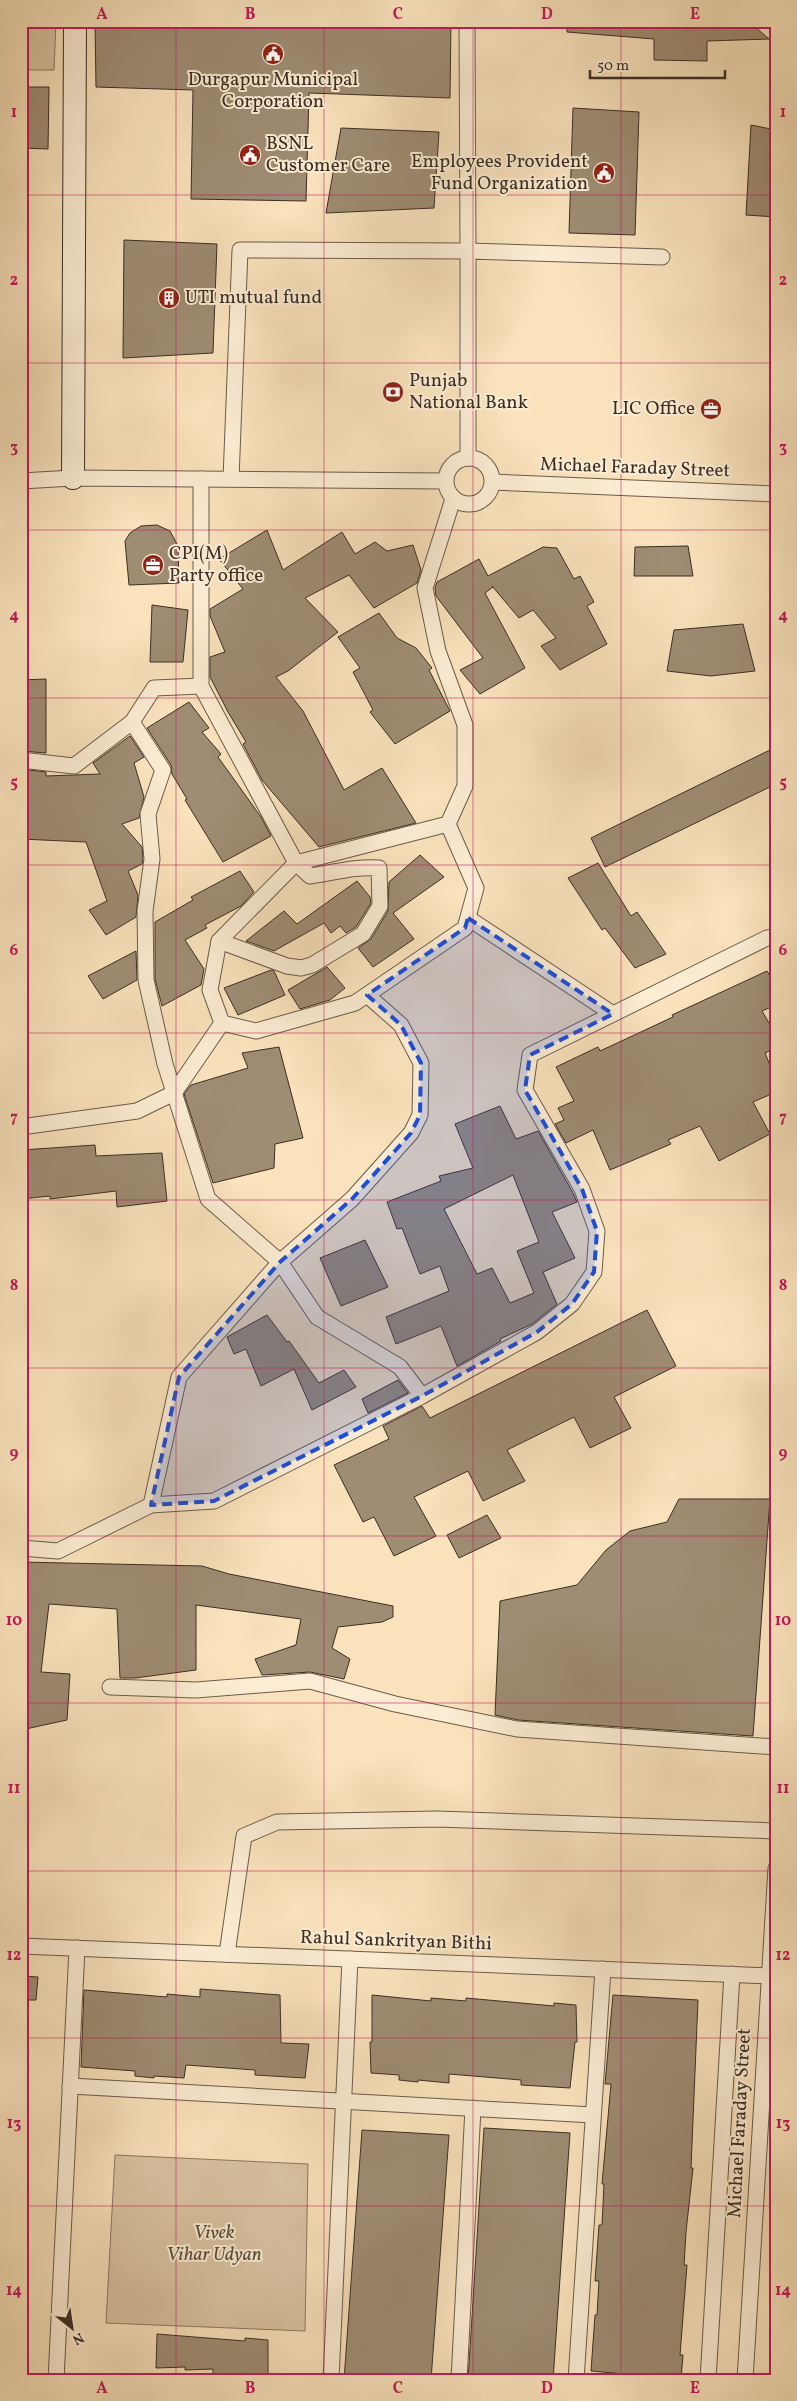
<svg xmlns="http://www.w3.org/2000/svg" width="797" height="2401" viewBox="0 0 797 2401" font-family="Vollkorn,serif">
  <rect width="100%" height="100%" fill="#f9e2bc"/>
  <filter id="stains"><feTurbulence type="fractalNoise" baseFrequency=".004" numOctaves="4"/><feColorMatrix values="0 0 0 0 .2 0 0 0 0 .09 0 0 0 0 .02 0 0 0 .5 -.17"/></filter>
  <radialGradient id="worn" r=".72"><stop offset=".6" stop-color="#630" stop-opacity="0"/><stop offset="1" stop-color="#630" stop-opacity=".3"/></radialGradient>
  <g fill="#d9c3a2" stroke="#8a7863">
    <path d="M21 21H56L54 70H21Z"/>
    <path d="M115 2155 308 2164 305 2331 106 2323Z"/>
  </g>
  <g fill="#9e8c73" stroke="#3c2e24" fill-rule="evenodd">
    <path d="M95 21H451L450 98 309 93 306 201 191 199 193 90 96 87Z"/>
    <path d="M567 21H748L769 39 707 41V61L654 60V39L567 32Z"/>
    <path d="M21 87H49L48 149 21 148Z"/>
    <path d="M573 108 639 112 635 235 569 233Z"/>
    <path d="M751 125 776 130V217L746 215Z"/>
    <path d="M341 128 439 132 434 208 326 213Z"/>
    <path d="M124 240 217 244 213 353 123 358Z"/>
    <path d="M157 525 170 531 178 546 179 583 129 585 125 541 130 533 141 526Z"/>
    <path d="M267 530 283 570 342 532 355 554 375 542 387 551 413 545 421 570 417 583 374 608 349 575 305 598 338 632 288 671 276 677 303 711 344 790 382 768 416 823 319 847 262 780 243 744 246 742 228 712 210 677V657L225 652 210 616V609L243 589 219 559Z"/>
    <path d="M688 546 693 576H634L635 547Z"/>
    <path d="M543 547 557 548 574 579 580 576 594 602 587 606 607 644 560 670 541 646 556 638 533 610 519 618 492 586 493 587 485 593 525 668 480 694 460 670 483 658 436 596 435 588 437 582 479 559 488 576Z"/>
    <path d="M152 605 188 610 183 662H150Z"/>
    <path d="M379 613 397 638 416 648 432 668 429 670 450 711 395 744 370 712 373 710 353 672 360 668 338 637Z"/>
    <path d="M743 624 755 671 711 676 667 671 674 630Z"/>
    <path d="M46 679V753L21 751V680Z"/>
    <path d="M189 702 209 728 202 732 221 754 218 757 261 817 271 836 223 862 185 800 187 799 172 774 171 765 147 728Z"/>
    <path d="M130 736 144 757 134 763 144 797 139 818 122 824 142 847 143 859 142 864 128 871 138 895 136 917 106 935 89 910 107 901 86 842 21 839V769L46 772V776L100 774 93 763Z"/>
    <path d="M776 747V784L605 867 591 838Z"/>
    <path d="M420 855 444 877 393 913 414 939 373 967 358 948 371 939 388 911 389 882Z"/>
    <path d="M598 863 631 916 637 912 666 954 635 968 605 928 602 930 568 878Z"/>
    <path d="M240 871 254 892 241 906 205 925 207 928 185 940 204 969 201 985 162 1006 155 979V922L193 900 191 897Z"/>
    <path d="M357 881 370 897 371 903 356 927 346 933 340 926 331 933 324 923 274 951 246 941 284 911 297 924Z"/>
    <path d="M136 951 137 980 103 999 88 976Z"/>
    <path d="M327 967 345 988 330 1000 300 1009 288 990Z"/>
    <path d="M271 970 274 971 285 995 238 1015 224 988Z"/>
    <path d="M767 971 776 986V1005L762 1011 776 1035V1048L765 1053 776 1080V1092L753 1102 770 1134 719 1161 700 1126 668 1140 671 1144 610 1170 593 1130 566 1143 555 1124 564 1120 558 1108 574 1101 556 1067 598 1047 600 1051 673 1017 672 1015Z"/>
    <path d="M279 1047 303 1138 275 1144 274 1168 213 1183 184 1094 191 1085 248 1068 242 1053Z"/>
    <path d="M500 1106 516 1139 538 1131 573 1193 577 1202 552 1212 575 1258 543 1272 557 1304 532 1324 500 1339 501 1341 457 1366 441 1326 396 1344 386 1317 449 1291 440 1266 420 1274 402 1228 397 1229 387 1202 441 1181 439 1176 473 1168 455 1124ZM513 1175 539 1242 517 1251 534 1293 510 1303 492 1268 477 1274 444 1209Z"/>
    <path d="M95 1145 96 1156 162 1153 167 1201 117 1207 116 1191 50 1199V1196L21 1199V1150Z"/>
    <path d="M365 1240 388 1287 341 1306 320 1258Z"/>
    <path d="M647 1310 676 1366 614 1397 631 1428 590 1448 574 1417 507 1450 525 1481 483 1501 468 1471 414 1497 436 1536 394 1556 374 1517 363 1522 334 1465 389 1439 383 1426 422 1406 430 1418Z"/>
    <path d="M267 1315 287 1342 289 1341 319 1383 344 1370 356 1387 312 1410 294 1369 261 1386 246 1349 234 1354 227 1337Z"/>
    <path d="M398 1380 408 1393 368 1413 362 1399Z"/>
    <path d="M679 1499H770L753 1736 518 1720 495 1715 500 1601 577 1585 606 1550 630 1531 667 1522Z"/>
    <path d="M487 1515 501 1538 459 1558 447 1535Z"/>
    <path d="M21 1562 202 1566 229 1574 393 1606V1617L382 1622 338 1627 332 1648 350 1659 344 1679 310 1672 262 1675 255 1659 296 1645 301 1619 196 1605V1670L135 1678H120L117 1609 49 1604 41 1672 70 1674 67 1720 21 1730Z"/>
    <path d="M21 1976 38 1977 36 2000H21Z"/>
    <path d="M200 1989 280 1995 281 2043 309 2044 305 2078 255 2075V2070L186 2065 184 2078 154 2076V2078L135 2076V2071L81 2067 84 1990 167 1997V1994L200 1997Z"/>
    <path d="M372 1995 431 2001V1998L466 2001V1998L554 2006V2003L576 2005 577 2042H575L570 2088 521 2085V2080L449 2074V2083L418 2080V2082L399 2080V2075L371 2073 370 2042H372Z"/>
    <path d="M613 1995 698 2000 691 2168H693L686 2232 684 2265H687L680 2355H683L681 2379 591 2371 595 2315H597L599 2281H595L599 2225H602L604 2184H602L611 2084H605Z"/>
    <path d="M484 2128 570 2133 553 2380H468Z"/>
    <path d="M362 2130 449 2135 431 2380H344Z"/>
    <path d="M157 2334 245 2341V2338L268 2340V2377L213 2378V2369L185 2370V2367L156 2368Z"/>
  </g>
  <g fill="none" stroke-linecap="round" stroke-linejoin="round">
    <g stroke="#6b5b4a" stroke-width="17">
      <g id="street">
        <circle cx="469" cy="481" r="23"/>
        <path d="M468 458V251L662 257"/>
        <path d="M201 479V686L296 863 310 876C333 873 355 866 379 868L380 906 363 934 312 965 301 968 287 966 219 941"/>
        <path d="M231 479 240 250 468 251 467 21"/>
        <path d="M21 481 73 478 445 481"/>
        <path d="M493 482 776 494"/>
        <path d="M132 722 163 770 148 814 152 859 145 911 146 980 165 1064 208 1199 280 1262 317 1317 400 1367 422 1396 537 1332 572 1304 594 1272 597 1231 582 1189 525 1090 530 1055 767 938 776 937"/>
        <path d="M21 760 74 766 132 722 154 688 201 686"/>
        <path d="M448 824 296 863 219 941 210 990 222 1023 256 1031 355 1003 465 928 476 888 448 824 465 786V725L438 651 425 588 453 499"/>
        <path d="M468 918 613 1014"/>
        <path d="M21 1127 137 1111 174 1093 222 1023"/>
        <path d="M151 1505 179 1377 280 1262 352 1199 411 1133 420 1115 421 1063 401 1025 367 995"/>
        <path d="M21 1548 58 1551 151 1505 214 1501 422 1396"/>
        <path d="M110 1687 196 1690 310 1681 395 1704 517 1729 776 1747"/>
        <path d="M21 1946 769 1976"/>
        <path d="M227 1954 244 1836 277 1822 437 1819 776 1831"/>
        <path d="M70 2086 593 2115"/>
        <path d="M56 2380 77 1948"/>
        <path d="M331 2380 350 1959"/>
        <path d="M459 2380 473 2108"/>
        <path d="M576 2380 603 1969"/>
        <path d="M708 2380 732 1974"/>
        <path d="M745 2380 776 1868"/>
      </g>
    </g>
    <g stroke="#3c2e24" stroke-width="24">
      <path id="secondary" d="M73 478 75 21"/>
    </g>
    <use href="#street" stroke="#fbecd3" stroke-width="15"/>
    <use href="#secondary" stroke="#fbecd3" stroke-width="22"/>
  </g>
  <path fill="#1d4ed8" fill-opacity="0.2" stroke="#1d4ed8" stroke-width="4" stroke-dasharray="10 6" stroke-linejoin="round" d="M468 918 613 1014 530 1055 525 1090 582 1189 597 1231 594 1272 572 1304 537 1332 422 1396 214 1501 151 1505 179 1377 280 1262 352 1199 411 1133 420 1115 421 1063 401 1025 367 995 465 928Z"/>
  <path fill="none" stroke="#c2185b" stroke-width="1" stroke-opacity="0.55" d="M176 21V2380M324 21V2380M473 21V2380M621 21V2380M21 195H776M21 363H776M21 530H776M21 698H776M21 865H776M21 1033H776M21 1200H776M21 1368H776M21 1536H776M21 1703H776M21 1871H776M21 2038H776M21 2206H776"/>
  <defs>
    <g id="civic-disc" transform="scale(1.125)"><circle r="9.5" fill="#8f2418" stroke="#fbecd3"/><path d="M-.6-6.5H3V-4.5H.6V-3L4-1V1h2V6H-6V1h2V-1L-.6-3ZM-1.2 2.5V6h2.4V2.5Z" fill="#fff"/></g>
    <g id="building-disc" transform="scale(1.125)"><circle r="9.5" fill="#8f2418" stroke="#fbecd3"/><path d="M-4-6H4V6H1V3H-1V6H-4ZM-2.5-4.3h1.7v1.8h-1.7ZM.8-4.3h1.7v1.8H.8ZM-2.5-1h1.7V.8h-1.7ZM.8-1h1.7V.8H.8Z" fill="#fff"/></g>
    <g id="bank-disc" transform="scale(1.125)"><circle r="9.5" fill="#8f2418" stroke="#fbecd3"/><path d="M-6-4H6V4H-6ZM0-2.3a2.3 2.3 0 1 0 0 4.6a2.3 2.3 0 1 0 0-4.6Z" fill="#fff"/></g>
    <g id="office-disc" transform="scale(1.125)"><circle r="9.5" fill="#8f2418" stroke="#fbecd3"/><path d="M-6-3h4V-5.5h4V-3h4V5H-6ZM-1-4.5V-3h2v-1.5ZM-6 0V1H6V0Z" fill="#fff"/></g>
  </defs>
  <g fill-rule="evenodd">
    <use href="#civic-disc" x="273" y="54"/>
    <use href="#civic-disc" x="250" y="155"/>
    <use href="#civic-disc" x="604" y="173"/>
    <use href="#building-disc" x="169" y="298"/>
    <use href="#bank-disc" x="393" y="392"/>
    <use href="#office-disc" x="711" y="409"/>
    <use href="#office-disc" x="153" y="565"/>
  </g>
  <g text-anchor="middle" dominant-baseline="central" stroke-width="4" stroke-linejoin="round" paint-order="stroke">
    <g font-size="19" fill="#3c2e24" stroke="#fbecd3" text-anchor="start">
      <text x="273" y="80" text-anchor="middle">Durgapur Municipal<tspan x="273" dy="22">Corporation</tspan></text>
      <text x="266" y="144">BSNL<tspan x="266" dy="22">Customer Care</tspan></text>
      <text x="588" y="162" text-anchor="end">Employees Provident<tspan x="588" dy="22">Fund Organization</tspan></text>
      <text x="185" y="298">UTI mutual fund</text>
      <text x="409" y="381">Punjab<tspan x="409" dy="22">National Bank</tspan></text>
      <text x="695" y="409" text-anchor="end">LIC Office</text>
      <text x="169" y="554">CPI(M)<tspan x="169" dy="22">Party office</tspan></text>
    </g>
    <g font-size="19" fill="#3c2e24" stroke="#fbecd3">
      <text transform="translate(635 468) rotate(2)">Michael Faraday Street</text>
      <text transform="translate(396 1941) rotate(2)">Rahul Sankrityan Bithi</text>
      <text transform="translate(740 2123) rotate(-87)">Michael Faraday Street</text>
    </g>
    <g font-size="19" font-style="italic" fill="#5b4c3d" stroke="#fbecd3">
      <text x="214" y="2233">Vivek<tspan x="214" dy="22">Vihar Udyan</tspan></text>
    </g>
  </g>
  <rect width="797" height="2401" fill="none" stroke="#f9e2bc" stroke-width="55"/>
  <g transform="translate(72 2328) rotate(150)" stroke="#fbecd3" stroke-width="4" paint-order="stroke">
  <path d="M0-4L9 19L0 12L-9 19Z" fill="#3c2e24"/>
  <text y="-8" font-size="14" font-weight="bold" text-anchor="middle" fill="#3c2e24">N</text>
  </g>
  <path d="M590 70v8h135v-8" fill="none" stroke="#3c2e24" stroke-width="2.5"/>
  <text x="597" y="70" font-size="15" fill="#3c2e24" stroke="#fbecd3" stroke-width="4" paint-order="stroke">50 m</text>
  <rect x="28" y="28" width="742" height="2346" fill="none" stroke="#c2185b" stroke-width="2"/>
  <g font-size="16" text-anchor="middle" font-weight="bold" fill="#c2185b">
    <text x="102" y="19">A</text>
    <text x="250" y="19">B</text>
    <text x="398" y="19">C</text>
    <text x="547" y="19">D</text>
    <text x="695" y="19">E</text>
    <text x="14" y="117">1</text>
    <text x="783" y="117">1</text>
    <text x="14" y="285">2</text>
    <text x="783" y="285">2</text>
    <text x="14" y="452">3</text>
    <text x="783" y="452">3</text>
    <text x="14" y="620">4</text>
    <text x="783" y="620">4</text>
    <text x="14" y="787">5</text>
    <text x="783" y="787">5</text>
    <text x="14" y="955">6</text>
    <text x="783" y="955">6</text>
    <text x="14" y="1122">7</text>
    <text x="783" y="1122">7</text>
    <text x="14" y="1290">8</text>
    <text x="783" y="1290">8</text>
    <text x="14" y="1458">9</text>
    <text x="783" y="1458">9</text>
    <text x="14" y="1625">10</text>
    <text x="783" y="1625">10</text>
    <text x="14" y="1793">11</text>
    <text x="783" y="1793">11</text>
    <text x="14" y="1960">12</text>
    <text x="783" y="1960">12</text>
    <text x="14" y="2128">13</text>
    <text x="783" y="2128">13</text>
    <text x="14" y="2295">14</text>
    <text x="783" y="2295">14</text>
    <text x="102" y="2393">A</text>
    <text x="250" y="2393">B</text>
    <text x="398" y="2393">C</text>
    <text x="547" y="2393">D</text>
    <text x="695" y="2393">E</text>
  </g>
  <rect width="100%" height="100%" filter="url(#stains)"/>
  <rect width="100%" height="100%" fill="url(#worn)"/>
</svg>
